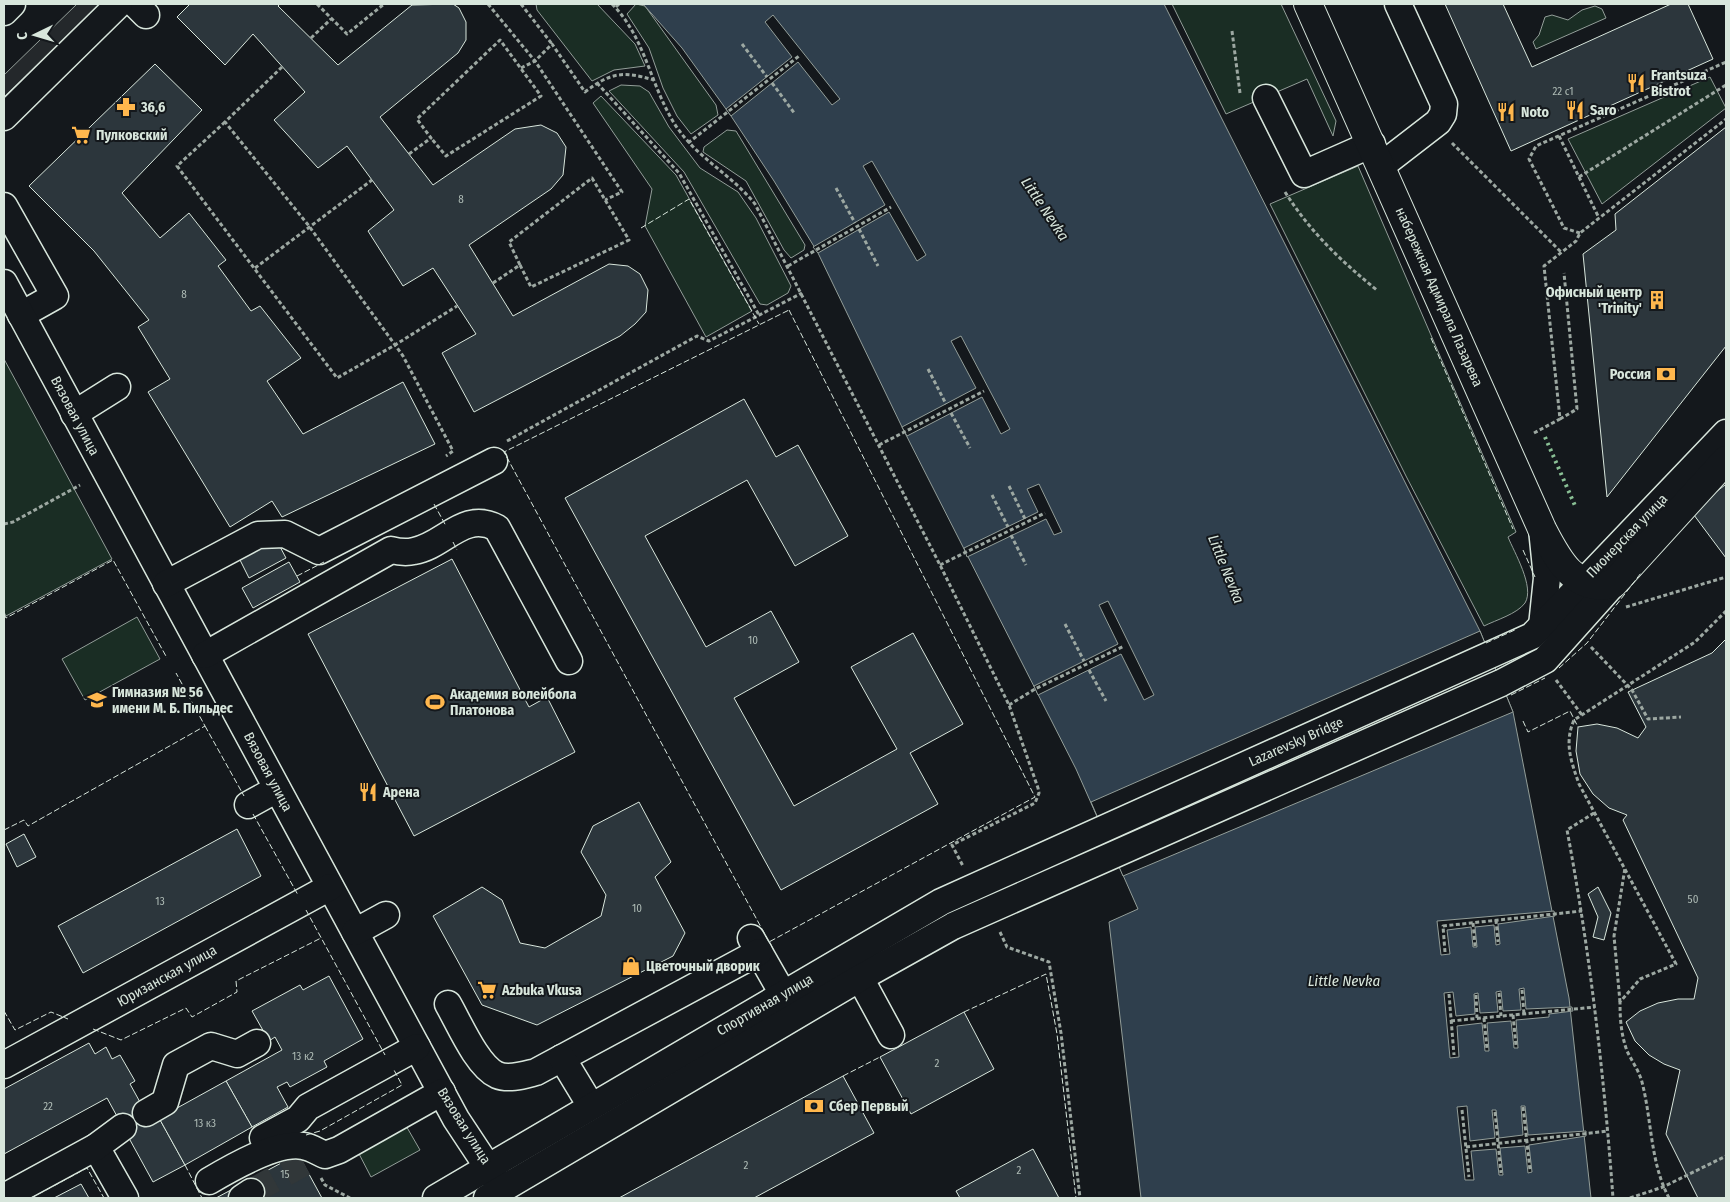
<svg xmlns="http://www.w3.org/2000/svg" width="1730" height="1202" viewBox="0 0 1730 1202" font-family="'Fira Sans Condensed',sans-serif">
  <rect width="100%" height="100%" fill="#14181c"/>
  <g fill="#1a2d24" stroke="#939e99">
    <path d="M536 4H597L635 44 645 66 614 70 592 81 537 10Z"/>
    <path d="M636 4 645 6 716 105 718 115 691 134 677 116 663 88 649 48 627 14Z"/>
    <path d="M1172 4H1281L1336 121 1333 136 1307 79 1226 114Z"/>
    <path d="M1595 6 1602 9 1606 18 1536 49 1533 42 1539 35 1545 17 1552 15 1568 20 1582 10Z"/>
    <path d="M1710 77 1726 108 1602 204 1568 139Z"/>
    <path d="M621 85 640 86 649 92 669 127 700 168 738 192 756 218 791 286 788 293 767 305 760 304 684 172 609 91Z"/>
    <path d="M601 96 676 175 752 311 706 337 645 226 652 189 593 103Z"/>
    <path d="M727 130 736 131 805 245 804 250 791 258 784 250 746 181 703 152 704 147Z"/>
    <path d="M1358 166 1516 532 1508 537C1514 552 1535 587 1525 603 1517 614 1496 620 1484 626L1406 476 1270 204Z"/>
    <path d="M4 359 112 559 6 616 4 612Z"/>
    <path d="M137 617 160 659 85 700 62 659Z"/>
    <path d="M405 1124 420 1150 371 1177 357 1150Z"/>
  </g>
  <path fill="#24282b" stroke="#939e99" d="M77 4H103L4 97V75Z"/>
  <path fill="#2f3f4d" stroke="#939e99" d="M643 4H1164L1480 631 1513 712 1569 998 1591 1198H1141L1109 922 1138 909 1076 769 902 427 818 253 774 181 731 116 682 48Z"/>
  <g fill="#14181c" stroke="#939e99">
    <path d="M773 15 840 99 832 105 798 62 731 116 726 109 792 57 765 22Z"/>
    <path d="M872 161 926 255 917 261 889 212 818 253 813 247 885 205 863 166Z"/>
    <path d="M961 336 1010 429 1001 434 982 397 907 436 902 427 976 388 951 341Z"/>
    <path d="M1039 484 1062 532 1054 535 1046 519 967 557 964 548 1038 512 1027 489Z"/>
    <path d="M1108 601 1154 695 1144 700 1121 654 1038 695 1034 686 1118 644 1099 605Z"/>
    <path d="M1480 631 1513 712 1123 876 1091 802Z"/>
    <path d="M1554 911 1555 916 1498 924 1500 944 1496 945 1494 925 1475 927 1477 947H1473L1471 927 1447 930 1450 954 1441 955 1437 921Z"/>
    <path d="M1524 988 1526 1009 1572 1007 1573 1011 1549 1014V1017L1516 1020 1518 1048H1514L1511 1021 1487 1023 1489 1051H1485L1482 1023 1457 1026 1459 1057 1450 1058 1444 993 1453 992 1456 1016 1475 1014 1474 994 1478 993 1480 1013 1498 1012 1496 992 1501 991 1503 1011 1521 1010 1519 989Z"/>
    <path d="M1467 1106 1470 1141 1495 1138 1492 1110H1496L1499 1138 1523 1135 1521 1106H1525L1528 1135 1586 1131V1136L1529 1145 1532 1172 1528 1173 1525 1146 1500 1148 1503 1175H1499L1496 1149 1471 1151 1474 1180H1465L1457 1107Z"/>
  </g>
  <g fill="#2c363c" stroke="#d8e6dc">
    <path d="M190 4H280L278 6 338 65 412 5 453 4 459 8 466 22V40L458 53 380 117 433 185 515 129 541 125 557 133 566 147 563 175 551 189 469 245 513 316 609 264 628 266 640 274 648 290 646 312 635 324 620 336 474 412 442 353 476 334 433 268 403 286 368 231 394 210 347 146 318 168 274 120 305 92 253 34 225 65 177 17Z"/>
    <path d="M1445 4H1503L1532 67 1671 4H1688L1713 59 1511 151Z"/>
    <path d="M155 64 202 110 122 193 160 238 189 213 226 260 218 266 251 311 260 306 301 358 267 381 303 434 403 382 435 444 282 517 272 501 230 527 148 392 170 379 138 327 149 320 94 251 29 186Z"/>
    <path d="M1726 127V346L1607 497 1583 254 1616 230 1615 214Z"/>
    <path d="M744 399 776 457 798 445 848 536 795 566 747 480 645 536 706 647 771 611 799 662 734 698 794 806 897 749 851 667 913 633 963 724 910 753 938 804 781 890 565 498Z"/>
    <path d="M1725 485 1726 486V558L1691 511Z"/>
    <path d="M268 543H278L286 558 249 578 240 560Z"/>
    <path d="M452 559 529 707 547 697 575 752 414 836 308 634Z"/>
    <path d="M289 562 300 582 253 608 242 588Z"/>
    <path d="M1726 639V1198H1698L1666 1134 1680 1070 1664 1064 1649 1055 1635 1041 1626 1022 1640 1011 1658 1003 1678 999H1694L1698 978 1623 820 1627 815 1609 808 1593 794 1580 774 1576 751 1578 727 1597 724 1617 728 1638 738 1646 727 1628 692 1712 653Z"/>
    <path d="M639 802 671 862 655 877 685 933 673 956 537 1025 482 1005 433 916 482 887 502 900 520 943 545 948 601 916 606 895 581 852 593 826Z"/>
    <path d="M237 829 261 876 83 973 58 926Z"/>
    <path d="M24 834 36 857 17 867 6 844Z"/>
    <path d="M1598 887 1611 913 1604 940 1593 937 1598 917 1588 894Z"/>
    <path d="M329 976 363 1039 324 1061 327 1067 290 1087 287 1082 277 1087 288 1107 252 1127 226 1081 282 1050 275 1037 269 1041 252 1011 300 985 303 990Z"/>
    <path d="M964 1012 994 1069 911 1114 880 1057Z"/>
    <path d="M89 1043 95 1054 106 1047 112 1059 120 1055 135 1081 130 1084 151 1122 159 1118 185 1165 153 1182 107 1098 4 1154V1089Z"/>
    <path d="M843 1076 874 1133 754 1198H619Z"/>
    <path d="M226 1081 252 1127 185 1165 159 1118Z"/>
    <path d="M1033 1149 1059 1198H960L956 1191Z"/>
    <path d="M298 1154 322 1198H216Z"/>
    <path d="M81 1184 89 1198H54Z"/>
  </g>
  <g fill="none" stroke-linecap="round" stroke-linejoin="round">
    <path stroke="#313739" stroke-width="26" stroke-dasharray="26 13" stroke-linecap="butt" d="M251 1192 304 1163"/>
    <g stroke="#d8e6dc" stroke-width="29">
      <g id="minor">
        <path d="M135 4 146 15"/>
        <path d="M4 12 12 4"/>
        <path d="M1266 98 1304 174 1372 144"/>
        <path d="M4 117 119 4"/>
        <path d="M1381 166 1438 122 1443 114 1444 104 1398 4"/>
        <path d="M4 206 55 296 21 315"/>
        <path d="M4 283 456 1119 497 1181"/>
        <path d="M74 414 117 387"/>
        <path d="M166 584 258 535 285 534 319 551 494 461"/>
        <path d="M1542 626 1547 578 1542 529"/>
        <path d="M205 655 391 550C399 552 406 553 414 551 444 546 464 510 497 528L569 661"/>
        <path d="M248 805 277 789"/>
        <path d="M355 932 386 915"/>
        <path d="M751 938 783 994"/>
        <path d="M860 978 891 1035"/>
        <path d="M448 1004C459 1023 477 1066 497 1075 509 1080 524 1075 536 1072L759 952"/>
        <path d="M562 1058 591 1106"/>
        <path d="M4 1065 330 887"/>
        <path d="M146 1113 165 1102 176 1065 211 1046 237 1054 257 1043"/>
        <path d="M263 1138 298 1119 308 1107 417 1047"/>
        <path d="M96 1147 125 1198"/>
        <path d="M209 1181C231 1168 277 1141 303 1146 311 1147 318 1152 325 1155L339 1150 442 1092"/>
        <path d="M4 1197 96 1147 123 1127"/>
        <path d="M242 1198 251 1192"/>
        <path d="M436 1198 941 902 1532 636 1726 433"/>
        <path d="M487 1198 860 978 953 926 1501 683 1545 660 1613 584"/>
      </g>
    </g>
    <g stroke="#d8e6dc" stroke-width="30">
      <path id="major" d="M1308 4 1542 529C1557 558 1574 593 1613 584L1726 460"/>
    </g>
    <g stroke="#9da8a2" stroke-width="3" stroke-dasharray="4 2.5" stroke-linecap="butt">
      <path d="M317 4 347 34 384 4"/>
      <path d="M488 4 535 61 622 192 605 200"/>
      <path d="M521 4 552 44"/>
      <path d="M612 4C645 37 650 84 674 123 695 157 730 173 755 204L940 565 1009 705 1038 788 1039 793 1035 803 952 845 963 866"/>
      <path d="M616 7 619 4"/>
      <path d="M1232 31 1240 93"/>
      <path d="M311 38 331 19"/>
      <path d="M742 44 767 77"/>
      <path d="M282 67 225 122 309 226 403 356 453 451 446 456"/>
      <path d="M521 68 535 61 552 44 585 92C611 72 623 71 654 80"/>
      <path d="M597 83 679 173 759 315"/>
      <path d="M772 83 795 114"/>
      <path d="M225 122 177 166 337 378 395 345 457 306"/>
      <path d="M1559 136 1599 218"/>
      <path d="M688 143 799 56"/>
      <path d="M1452 143 1561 252"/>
      <path d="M409 154 431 138 417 119 500 40 541 96 446 156 431 138"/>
      <path d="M1579 177 1726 85"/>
      <path d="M836 188 855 223"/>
      <path d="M1285 192C1311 233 1341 261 1378 291"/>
      <path d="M859 229 878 266"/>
      <path d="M1580 233 1564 228 1529 159 1536 146 1726 62"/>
      <path d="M788 266 891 207"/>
      <path d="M255 268 372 180"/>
      <path d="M493 283 520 265 531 287 629 240 592 178 509 242 520 265"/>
      <path d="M928 369 946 404"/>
      <path d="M951 413 970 448"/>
      <path d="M1560 419 1577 409 1564 273"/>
      <path d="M1534 433 1560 419 1544 266 1576 241 1580 233 1726 119"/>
      <path d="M507 441 697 336 709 341 802 293"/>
      <path d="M879 445 984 391"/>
      <path d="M1009 486 1025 519"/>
      <path d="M992 495 1008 527"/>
      <path d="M4 524 13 522 80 485"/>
      <path d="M1011 535 1026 565"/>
      <path d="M940 565 1045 513"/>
      <path d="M1626 607 1726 577"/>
      <path d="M1065 624 1084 661"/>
      <path d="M1591 647 1632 690 1648 719 1681 717"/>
      <path d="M1089 670 1106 701"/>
      <path d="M1556 680 1582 715"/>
      <path d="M1009 705 1035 689 1124 646"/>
      <path d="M1594 813 1567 830C1590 952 1604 1075 1613 1198"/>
      <path d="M1496 920 1498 942"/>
      <path d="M1473 923 1475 946"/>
      <path d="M1000 932 1007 947 1049 962 1061 1033 1080 1198"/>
      <path d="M1445 952 1443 926 1582 911"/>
      <path d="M1522 990 1524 1014"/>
      <path d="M1499 993 1501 1016"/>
      <path d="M1449 994 1454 1055"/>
      <path d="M1476 995 1477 1018"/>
      <path d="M1620 1002 1614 936 1625 868"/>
      <path d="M1513 1015 1516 1046"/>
      <path d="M1484 1018 1487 1049"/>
      <path d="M1451 1021 1595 1007"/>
      <path d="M1523 1107 1530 1170"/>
      <path d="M1462 1110 1469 1177"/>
      <path d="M1495 1112 1501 1173"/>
      <path d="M1466 1147 1608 1131"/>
      <path d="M321 1178 325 1185 350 1198"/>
      <path d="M1630 1198 1663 1187 1726 1156"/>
      <path d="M1669 1198C1650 1162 1652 1121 1642 1082 1639 1071 1632 1061 1627 1051 1621 1034 1620 1019 1620 1002L1640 979 1676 964 1579 784C1571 761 1564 743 1574 720L1695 642 1726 611"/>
    </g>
    <use href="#minor" stroke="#14181c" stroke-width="26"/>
    <use href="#major" stroke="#14181c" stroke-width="28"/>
    <path stroke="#8ac095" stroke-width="4" stroke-dasharray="2.5 4" stroke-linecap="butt" d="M1545 437 1576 508"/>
    <g stroke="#d8e6dc" stroke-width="1" stroke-dasharray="6 2.5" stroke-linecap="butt">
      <path d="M641 228 689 199 759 324"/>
      <path d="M789 310 1035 797 769 942 504 452Z"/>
      <path d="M1431 338 1513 529"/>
      <path d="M434 504 446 526"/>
      <path d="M453 542 457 550"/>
      <path d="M1523 550 1535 577"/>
      <path d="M297 576 324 562"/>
      <path d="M4 614 6 618 113 560 167 658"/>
      <path d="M1486 643 1517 629"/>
      <path d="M1559 668 1587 643 1641 573"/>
      <path d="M1511 695 1545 678"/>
      <path d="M1523 721 1528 732 1570 711 1578 727"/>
      <path d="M205 726 244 796"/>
      <path d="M253 814 298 895"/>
      <path d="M4 830 24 820 28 826 205 726 176 673"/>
      <path d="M306 910 385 1055"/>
      <path d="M4 1011 15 1030 51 1012 68 1019"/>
      <path d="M964 1012 1046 974 1057 1034 1076 1198"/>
      <path d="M93 1029 121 1040 186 1008 192 1017 237 992 236 981 321 938"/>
      <path d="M843 1076 880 1057"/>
      <path d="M306 1135 320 1131 402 1085 394 1070"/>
      <path d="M185 1165 202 1198"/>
      <path d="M31 1198 87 1168 104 1198"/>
    </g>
  </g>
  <defs>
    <g id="restaurant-bare" transform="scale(1.5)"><path d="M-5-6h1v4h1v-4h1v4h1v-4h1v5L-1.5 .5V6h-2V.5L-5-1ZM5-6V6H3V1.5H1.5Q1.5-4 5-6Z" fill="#ffb74d" stroke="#14181c" stroke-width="2.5" paint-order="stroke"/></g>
    <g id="pharmacy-bare" transform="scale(1.5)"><path d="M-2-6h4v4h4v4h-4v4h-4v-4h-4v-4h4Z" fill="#ffb74d" stroke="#14181c" stroke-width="2.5" paint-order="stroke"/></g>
    <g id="supermarket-bare" transform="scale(1.5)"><path d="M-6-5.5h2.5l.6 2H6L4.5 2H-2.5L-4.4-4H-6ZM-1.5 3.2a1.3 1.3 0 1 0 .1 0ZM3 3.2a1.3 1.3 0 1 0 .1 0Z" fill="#ffb74d" stroke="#14181c" stroke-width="2.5" paint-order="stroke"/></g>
    <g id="building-bare" transform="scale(1.5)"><path d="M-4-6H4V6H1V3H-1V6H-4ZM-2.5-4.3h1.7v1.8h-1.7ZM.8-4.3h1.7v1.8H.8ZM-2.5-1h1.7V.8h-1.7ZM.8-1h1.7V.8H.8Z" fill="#ffb74d" stroke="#14181c" stroke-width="2.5" paint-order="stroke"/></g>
    <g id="bank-bare" transform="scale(1.5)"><path d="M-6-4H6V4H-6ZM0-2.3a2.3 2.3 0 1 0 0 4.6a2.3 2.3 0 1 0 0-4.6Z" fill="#ffb74d" stroke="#14181c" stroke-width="2.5" paint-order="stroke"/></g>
    <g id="school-bare" transform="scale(1.5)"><path d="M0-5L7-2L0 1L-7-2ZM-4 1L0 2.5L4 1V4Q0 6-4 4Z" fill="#ffb74d" stroke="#14181c" stroke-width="2.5" paint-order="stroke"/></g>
    <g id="stadium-bare" transform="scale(1.5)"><path d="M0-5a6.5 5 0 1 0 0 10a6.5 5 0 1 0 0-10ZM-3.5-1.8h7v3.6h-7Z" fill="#ffb74d" stroke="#14181c" stroke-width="2.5" paint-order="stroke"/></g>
    <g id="shop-bare" transform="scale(1.5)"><path d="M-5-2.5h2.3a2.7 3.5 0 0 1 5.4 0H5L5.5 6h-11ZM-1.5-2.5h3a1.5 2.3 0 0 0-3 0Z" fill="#ffb74d" stroke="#14181c" stroke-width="2.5" paint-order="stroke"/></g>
  </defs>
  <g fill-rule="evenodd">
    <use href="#restaurant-bare" x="1636" y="83"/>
    <use href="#pharmacy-bare" x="126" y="107"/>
    <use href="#restaurant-bare" x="1575" y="110"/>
    <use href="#restaurant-bare" x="1506" y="112"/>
    <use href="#supermarket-bare" x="81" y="135"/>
    <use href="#building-bare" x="1657" y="300"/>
    <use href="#bank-bare" x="1666" y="374"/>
    <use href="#school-bare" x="97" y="700"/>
    <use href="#stadium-bare" x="435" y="702"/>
    <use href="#restaurant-bare" x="368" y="792"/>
    <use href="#shop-bare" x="631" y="966"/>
    <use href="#supermarket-bare" x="487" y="990"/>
    <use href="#bank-bare" x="814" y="1106"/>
  </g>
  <g text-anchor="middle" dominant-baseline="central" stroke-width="4" stroke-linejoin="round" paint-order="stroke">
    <g font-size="11" fill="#adbab4">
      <text x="1563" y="91">22 с1</text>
      <text x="461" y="199">8</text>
      <text x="184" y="294">8</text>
      <text x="753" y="640">10</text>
      <text x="1693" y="899">50</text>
      <text x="160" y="901">13</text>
      <text x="637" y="908">10</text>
      <text x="303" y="1056">13 к2</text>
      <text x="937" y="1063">2</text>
      <text x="48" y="1106">22</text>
      <text x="205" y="1123">13 к3</text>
      <text x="746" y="1165">2</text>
      <text x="1019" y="1170">2</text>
      <text x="285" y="1174">15</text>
    </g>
    <g font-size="14" font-weight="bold" fill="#d8e6dc" stroke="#14181c" text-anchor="start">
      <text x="1651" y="75">Frantsuza<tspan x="1651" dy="16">Bistrot</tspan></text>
      <text x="141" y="107">36,6</text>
      <text x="1590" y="110">Saro</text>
      <text x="1521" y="112">Noto</text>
      <text x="96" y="135">Пулковский</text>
      <text x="1642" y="292" text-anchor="end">Офисный центр<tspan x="1642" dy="16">'Trinity'</tspan></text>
      <text x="1651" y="374" text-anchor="end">Россия</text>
      <text x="112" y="692">Гимназия № 56<tspan x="112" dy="16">имени М. Б. Пильдес</tspan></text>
      <text x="450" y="694">Академия волейбола<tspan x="450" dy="16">Платонова</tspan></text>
      <text x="383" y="792">Арена</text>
      <text x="646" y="966">Цветочный дворик</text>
      <text x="502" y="990">Azbuka Vkusa</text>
      <text x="829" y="1106">Сбер Первый</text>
    </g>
    <g font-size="14" fill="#d8e6dc" stroke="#14181c">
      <text transform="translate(1439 297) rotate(66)">набережная Адмирала Лазарева</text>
      <text transform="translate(75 416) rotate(62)">Вязовая улица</text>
      <text transform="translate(1627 536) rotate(-46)">Пионерская улица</text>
      <text transform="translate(1296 742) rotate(-24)">Lazarevsky Bridge</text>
      <text transform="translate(268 772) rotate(62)">Вязовая улица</text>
      <text transform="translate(167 976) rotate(-29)">Юризанская улица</text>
      <text transform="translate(765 1005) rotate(-30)">Спортивная улица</text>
      <text transform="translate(464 1126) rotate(58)">Вязовая улица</text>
    </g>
    <g font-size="15" font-style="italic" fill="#d8e6dc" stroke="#14181c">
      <text transform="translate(1045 209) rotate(56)">Little Nevka</text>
      <text transform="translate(1226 569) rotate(68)">Little Nevka</text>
      <text x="1344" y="981">Little Nevka</text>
    </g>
  </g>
  <rect width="1730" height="1202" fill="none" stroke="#d8e6dc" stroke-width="10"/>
  <g transform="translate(35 35) rotate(265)" stroke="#14181c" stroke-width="4" paint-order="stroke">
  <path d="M0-4L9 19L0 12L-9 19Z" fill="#d8e6dc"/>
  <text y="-8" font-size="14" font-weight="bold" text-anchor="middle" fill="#d8e6dc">С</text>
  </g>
</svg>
